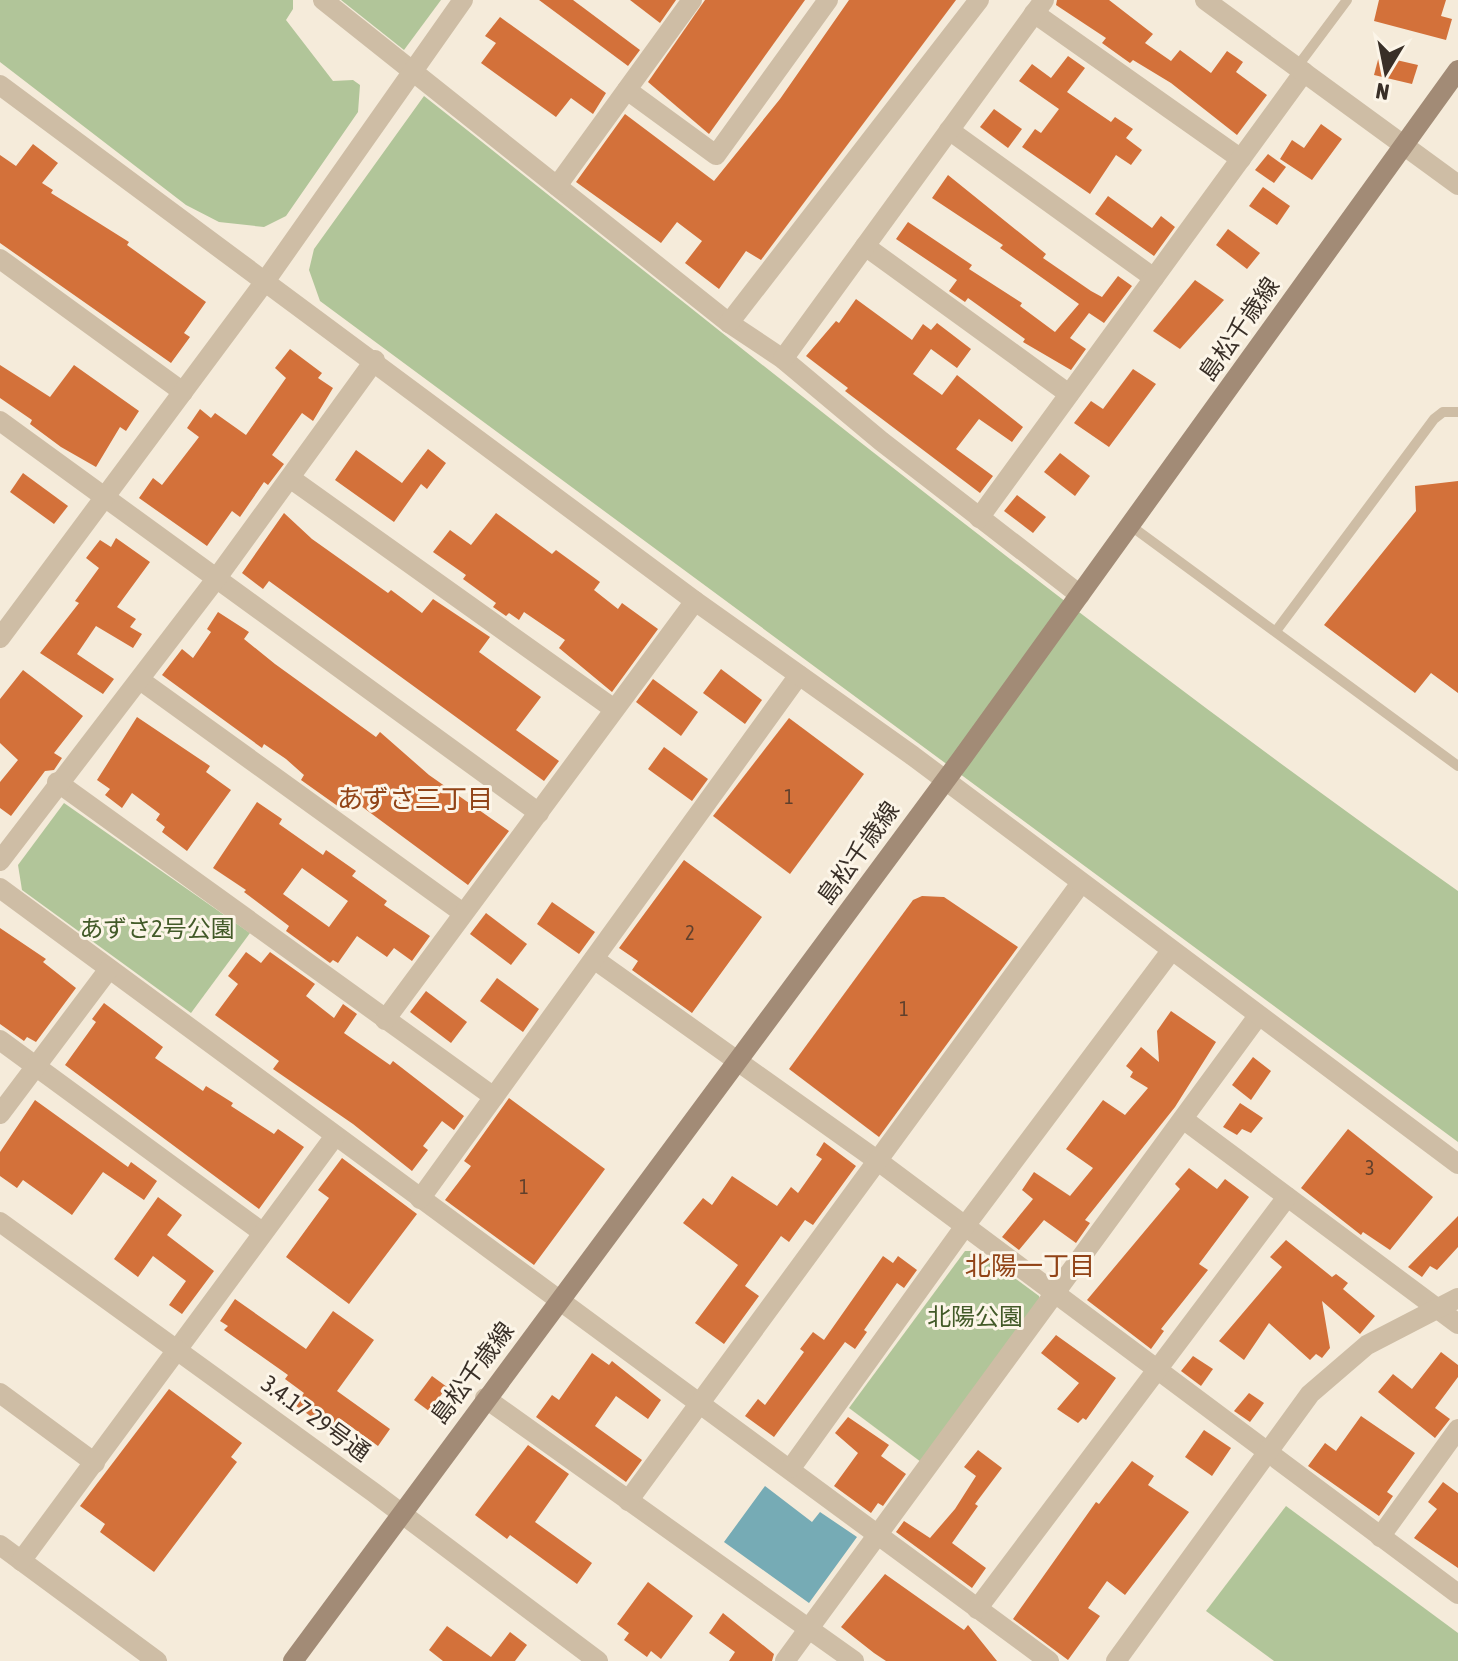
<svg xmlns="http://www.w3.org/2000/svg" width="1458" height="1661" viewBox="0 0 1458 1661" font-family="'Asap Condensed','Noto Sans JP',sans-serif">
  <rect width="100%" height="100%" fill="#f5ebda"/>
  <g fill="#b1c599">
    <path d="M0 0H293V9L286 20 333 81 353 80 360 85 358 112 286 216 264 227 219 222 186 205 0 62Z"/>
    <path d="M341 0H441L404 50Z"/>
    <path d="M424 96C765 366 1102 641 1458 891V1142L320 301 309 270 314 249Z"/>
    <path d="M64 803 250 933 191 1013 22 890 18 865Z"/>
    <path d="M965 1251H978L1039 1296 1041 1307 921 1462 849 1408Z"/>
    <path d="M1286 1506 1458 1633V1661H1274L1206 1611Z"/>
  </g>
  <path fill="#76abb5" d="M765 1486 812 1522 820 1512 857 1537 809 1603 724 1542Z"/>
  <g fill="#d3713a" fill-rule="evenodd">
    <path d="M539 0H573L640 50 628 66Z"/>
    <path d="M630 0H676L660 23Z"/>
    <path d="M705 0H805L709 134 648 82Z"/>
    <path d="M849 0H956L761 260 746 251 719 289 685 263 702 241 677 222 661 243 576 182 625 114 714 181 780 99Z"/>
    <path d="M1057 0H1109L1153 34 1145 43 1171 61 1180 50 1211 73 1227 51 1243 62 1236 72 1267 95 1237 135 1171 83 1133 60 1130 63 1102 43 1106 38 1056 5Z"/>
    <path d="M1379 0H1446L1441 16 1452 19 1446 40 1374 21Z"/>
    <path d="M500 17 606 93 593 114 571 98 556 117 481 63 496 43 485 36Z"/>
    <path d="M1068 56 1085 68 1067 92 1111 122 1115 117 1133 129 1126 138 1142 150 1131 165 1116 155 1090 194 1022 147 1035 129 1041 133 1059 109 1019 81 1032 64 1051 78Z"/>
    <path d="M1379 56 1418 65 1412 84 1374 75Z"/>
    <path d="M994 109 1022 129 1008 148 980 127Z"/>
    <path d="M1321 124 1342 139 1312 180 1280 159 1292 140 1304 148Z"/>
    <path d="M33 144 58 163 42 183 53 190 51 193 129 242 127 245 206 302 184 333 190 337 171 363 0 243V155L16 166Z"/>
    <path d="M1268 154 1286 167 1274 183 1255 170Z"/>
    <path d="M948 175 1046 254 1043 258 1091 291 1102 297 1118 276 1132 286 1104 323 1089 313 1070 338 1086 349 1071 370 1023 342 1025 339 968 298 965 302 949 291 957 280 896 239 908 222 972 265 969 269 1022 303 1020 306 1055 332 1079 304 1000 248 1003 245 932 198Z"/>
    <path d="M1263 187 1290 206 1277 225 1249 206Z"/>
    <path d="M1108 196 1152 228 1161 216 1175 227 1154 256 1095 214Z"/>
    <path d="M1228 229 1260 253 1247 269 1216 245Z"/>
    <path d="M1195 280 1224 300 1180 349 1153 331Z"/>
    <path d="M856 299 912 340 923 324 931 330 937 323 971 349 957 368 931 349 913 374 942 395 957 375 1023 427 1012 442 979 419 956 449 993 476 980 493 845 391 848 388 806 356 836 321 839 323Z"/>
    <path d="M290 349 322 373 318 378 333 388 313 421 302 413 272 455 284 464 268 485 264 482 240 517 232 511 207 546 139 498 153 478 162 485 199 437 187 428 200 409 211 418 215 413 246 435 286 378 275 368Z"/>
    <path d="M0 365 50 397 74 365 139 411 126 431 120 427 96 467 61 447 30 424 32 420 0 398Z"/>
    <path d="M1133 369 1156 384 1109 447 1074 423 1091 401 1103 409Z"/>
    <path d="M428 449 446 463 427 489 421 484 394 522 335 480 356 450 402 483Z"/>
    <path d="M1060 453 1090 476 1075 496 1044 472Z"/>
    <path d="M23 473 68 506 54 524 10 492Z"/>
    <path d="M1458 481V693L1431 673 1415 693 1324 625 1416 511 1415 486Z"/>
    <path d="M1017 495 1046 517 1033 533 1004 511Z"/>
    <path d="M284 513 312 539 388 593 391 590 422 613 433 599 490 637 479 652 541 697 516 730 559 761 544 781 269 581 263 589 242 573Z"/>
    <path d="M496 513 552 554 556 550 600 582 594 590 618 609 622 603 658 629 612 692 559 648 565 640 524 612 519 620 509 613 506 616 493 607 496 603 463 579 466 575 433 552 450 530 471 545Z"/>
    <path d="M116 538 150 562 117 607 136 619 130 627 142 634 133 648 96 626 77 654 114 679 103 694 40 653 79 603 75 601 99 568 86 558 100 540 111 547Z"/>
    <path d="M218 612 249 632 244 639 275 664 376 737 380 732 429 775 509 831 468 885 353 800 350 804 344 800 339 807 301 780 304 775 286 759 264 744 262 748 162 675 182 649 193 658 211 632 207 629Z"/>
    <path d="M721 669 762 700 745 724 703 693Z"/>
    <path d="M23 670 83 716 54 753 62 758 54 770 45 771 11 816 0 808V782L18 760 0 743V699Z"/>
    <path d="M653 679 698 712 681 736 636 702Z"/>
    <path d="M137 717 210 766 206 772 231 790 187 851 162 832 165 827 156 820 160 814 132 793 122 808 105 795 110 789 97 780Z"/>
    <path d="M789 718 864 774 790 874 713 816Z"/>
    <path d="M664 747 708 779 692 801 648 769Z"/>
    <path d="M257 802 282 819 279 824 323 855 326 850 356 871 352 876 387 901 384 905 430 936 412 961 394 948 387 957 357 936 338 963 333 960 330 963 286 931 289 926 244 892 246 890 213 868ZM302 868 348 901 329 927 283 894Z"/>
    <path d="M684 860 762 917 692 1013 632 970 638 961 619 948Z"/>
    <path d="M922 896 944 897 1018 947 879 1137 789 1069 913 900Z"/>
    <path d="M552 902 595 932 579 954 537 924Z"/>
    <path d="M486 913 527 944 511 965 470 934Z"/>
    <path d="M0 928 46 959 43 962 76 988 36 1042 27 1037 24 1041 0 1024Z"/>
    <path d="M246 952 261 963 270 952 315 984 306 996 334 1018 343 1004 357 1014 344 1033 390 1065 393 1061 464 1116 454 1130 442 1121 423 1146 428 1150 412 1171 353 1124 273 1069 279 1061 215 1015 238 984 228 976Z"/>
    <path d="M497 978 539 1009 523 1032 480 1001Z"/>
    <path d="M426 991 467 1022 451 1043 410 1012Z"/>
    <path d="M104 1003 163 1047 155 1058 203 1091 206 1086 233 1103 231 1106 274 1134 278 1129 304 1147 259 1209 65 1065 96 1022 92 1019Z"/>
    <path d="M1171 1011 1216 1042 1175 1107 1085 1220 1090 1223 1076 1243 1044 1220 1019 1250 1002 1237 1033 1199 1022 1190 1034 1172 1070 1196 1093 1168 1066 1149 1103 1100 1125 1115 1148 1088 1130 1077 1133 1072 1126 1066 1141 1047 1159 1062 1157 1031Z"/>
    <path d="M1253 1057 1271 1071 1251 1100 1232 1085Z"/>
    <path d="M509 1098 605 1169 534 1265 445 1200 471 1166 464 1161Z"/>
    <path d="M35 1100 128 1167 131 1162 157 1181 144 1200 103 1172 72 1215 23 1180 17 1188 0 1176V1152Z"/>
    <path d="M1240 1103 1263 1118 1251 1133 1242 1129 1237 1135 1223 1127Z"/>
    <path d="M1348 1129 1433 1197 1390 1250 1363 1232 1361 1235 1301 1188Z"/>
    <path d="M824 1142 856 1166 813 1225 805 1220 789 1242 781 1236 745 1286 759 1296 724 1344 695 1323 738 1265 683 1223 703 1198 712 1205 732 1176 777 1206 791 1187 798 1193 822 1159 816 1155Z"/>
    <path d="M342 1158 417 1214 349 1304 286 1257 329 1198 318 1190Z"/>
    <path d="M1189 1168 1217 1189 1225 1179 1249 1197 1199 1264 1208 1270 1161 1329 1164 1331 1151 1349 1087 1300 1180 1189 1175 1184Z"/>
    <path d="M158 1197 182 1215 167 1235 214 1271 182 1314 169 1305 186 1281 153 1256 138 1277 114 1259Z"/>
    <path d="M1458 1216V1247L1437 1270 1430 1266 1422 1277 1408 1267Z"/>
    <path d="M1286 1240 1332 1277 1336 1274 1348 1283 1343 1289 1375 1316 1360 1334 1322 1301 1330 1348 1322 1358 1316 1354 1310 1360 1269 1323 1244 1360 1219 1341 1282 1267 1270 1257Z"/>
    <path d="M883 1256 893 1263 898 1256 917 1270 904 1288 897 1283 864 1330 867 1332 855 1349 845 1342 774 1437 745 1416 758 1399 765 1405 804 1352 800 1349 813 1332 824 1340Z"/>
    <path d="M235 1299 306 1349 333 1311 374 1340 337 1391 390 1429 378 1446 339 1418 330 1430 295 1405 304 1393 285 1379 288 1375 224 1330 228 1326 220 1321Z"/>
    <path d="M1056 1335 1116 1378 1086 1420 1083 1418 1078 1423 1057 1409 1079 1383 1041 1353Z"/>
    <path d="M1441 1352 1458 1365V1377L1435 1408 1450 1419 1435 1438 1378 1392 1393 1374 1412 1389Z"/>
    <path d="M592 1353 609 1365 612 1361 661 1400 648 1419 616 1396 595 1426 642 1460 626 1482 536 1417 552 1395 559 1400Z"/>
    <path d="M1193 1356 1213 1369 1201 1386 1181 1371Z"/>
    <path d="M432 1376 447 1387 429 1411 414 1400Z"/>
    <path d="M169 1389 242 1443 231 1457 237 1462 154 1572 100 1532 105 1524 80 1506Z"/>
    <path d="M1249 1393 1264 1403 1250 1422 1234 1411Z"/>
    <path d="M1361 1416 1415 1453 1387 1492 1393 1496 1379 1516 1308 1466 1325 1443 1336 1451Z"/>
    <path d="M848 1417 889 1445 881 1456 906 1474 883 1506 878 1503 871 1513 834 1486 858 1453 835 1433Z"/>
    <path d="M1204 1430 1231 1448 1212 1476 1185 1457Z"/>
    <path d="M528 1445 569 1474 535 1522 592 1563 577 1584 510 1535 507 1539 475 1515Z"/>
    <path d="M978 1450 1002 1468 975 1504 978 1506 952 1543 986 1568 972 1588 896 1532 904 1521 930 1538 955 1509 976 1476 964 1467Z"/>
    <path d="M1132 1461 1154 1476 1148 1485 1189 1512 1125 1595 1107 1581 1088 1608 1100 1616 1068 1660 1013 1619 1096 1502 1099 1504Z"/>
    <path d="M1443 1482 1458 1493V1568L1414 1538 1437 1509 1428 1502Z"/>
    <path d="M885 1574 964 1630 968 1625 997 1661H886L874 1653 841 1627Z"/>
    <path d="M648 1582 693 1616 661 1659 651 1651 647 1657 624 1640 629 1633 617 1624Z"/>
    <path d="M723 1613 774 1654 772 1661H729L735 1652 709 1633Z"/>
    <path d="M447 1626 491 1657 510 1632 527 1645 515 1661H443L429 1650Z"/>
  </g>
  <g fill="none" stroke-linecap="round" stroke-linejoin="round">
    <g stroke="#cebda5" stroke-width="10">
      <path d="M1297 67 1347 0"/>
      <path d="M1131 526 1458 766"/>
      <path d="M1276 631 1434 419 1443 412H1458"/>
    </g>
    <g stroke="#cebda5" stroke-width="20">
      <path d="M323 0 729 323 783 359 881 441 1080 595"/>
      <path d="M1034 13 1241 159"/>
      <path d="M627 90 716 155 828 0"/>
      <path d="M949 130 1154 278"/>
      <path d="M557 186 692 0"/>
      <path d="M865 246 1069 394"/>
      <path d="M0 259 183 392"/>
      <path d="M729 323 979 0"/>
      <path d="M783 359 1044 0"/>
      <path d="M0 421 539 813"/>
      <path d="M290 478 614 709"/>
      <path d="M979 518 1304 72"/>
      <path d="M0 638 266 280 463 0"/>
      <path d="M140 680 463 913"/>
      <path d="M57 782 494 1097"/>
      <path d="M0 861 216 579 375 360"/>
      <path d="M0 888 1049 1661"/>
      <path d="M594 959 878 1161 1458 1594"/>
      <path d="M385 1020 695 601"/>
      <path d="M0 1040 262 1232"/>
      <path d="M0 1114 109 969"/>
      <path d="M1183 1119 1458 1324"/>
      <path d="M420 1199 799 675"/>
      <path d="M0 1393 95 1463"/>
      <path d="M485 1398 854 1661"/>
      <path d="M791 1468 965 1226 1171 951"/>
      <path d="M628 1501 1081 883"/>
      <path d="M1380 1537 1458 1429"/>
      <path d="M0 1545 157 1661"/>
      <path d="M21 1561 335 1136"/>
      <path d="M977 1609 1287 1197"/>
      <path d="M785 1661 1258 1016"/>
    </g>
    <g stroke="#cebda5" stroke-width="20">
      <path d="M1205 0 1458 185"/>
      <path d="M0 85 695 601 913 756 1458 1164"/>
      <path d="M0 1222 373 1492 598 1661"/>
      <path d="M1116 1661 1310 1394 1367 1345 1458 1298"/>
    </g>
    <path stroke="#a28b76" stroke-width="20" d="M293 1661 962 758 1458 70"/>
  </g>
  <g text-anchor="middle" dominant-baseline="central" stroke-width="6" stroke-linejoin="round" paint-order="stroke">
    <g font-size="20" fill="#60402c">
      <text x="789" y="796">1</text>
      <text x="690" y="932">2</text>
      <text x="904" y="1008">1</text>
      <text x="1370" y="1167">3</text>
      <text x="524" y="1186">1</text>
    </g>
    <g font-size="24" fill="#392f27" stroke="#fcf5e8">
      <text transform="translate(1239 329) rotate(-55)">島松千歳線</text>
      <text transform="translate(858 853) rotate(-54)">島松千歳線</text>
      <text transform="translate(472 1373) rotate(-53)">島松千歳線</text>
      <text transform="translate(316 1418) rotate(36)">3.4.17 29号通</text>
    </g>
    <g font-size="24" fill="#425a28" stroke="#fcf5e8">
      <text x="157" y="928">あずさ2号公園</text>
      <text x="975" y="1316">北陽公園</text>
    </g>
    <g font-size="26" fill="#914317" stroke="#fcf5e8">
      <text x="415" y="799">あずさ三丁目</text>
      <text x="1030" y="1266">北陽一丁目</text>
    </g>
  </g>
  <g transform="translate(1386 72) rotate(190)" stroke="#fcf5e8" stroke-width="6" paint-order="stroke">
  <path d="M0-6L14 30L0 20L-14 30Z" fill="#392f27"/>
  <text y="-12" font-size="22" font-weight="bold" text-anchor="middle" fill="#392f27">N</text>
  </g>
</svg>
